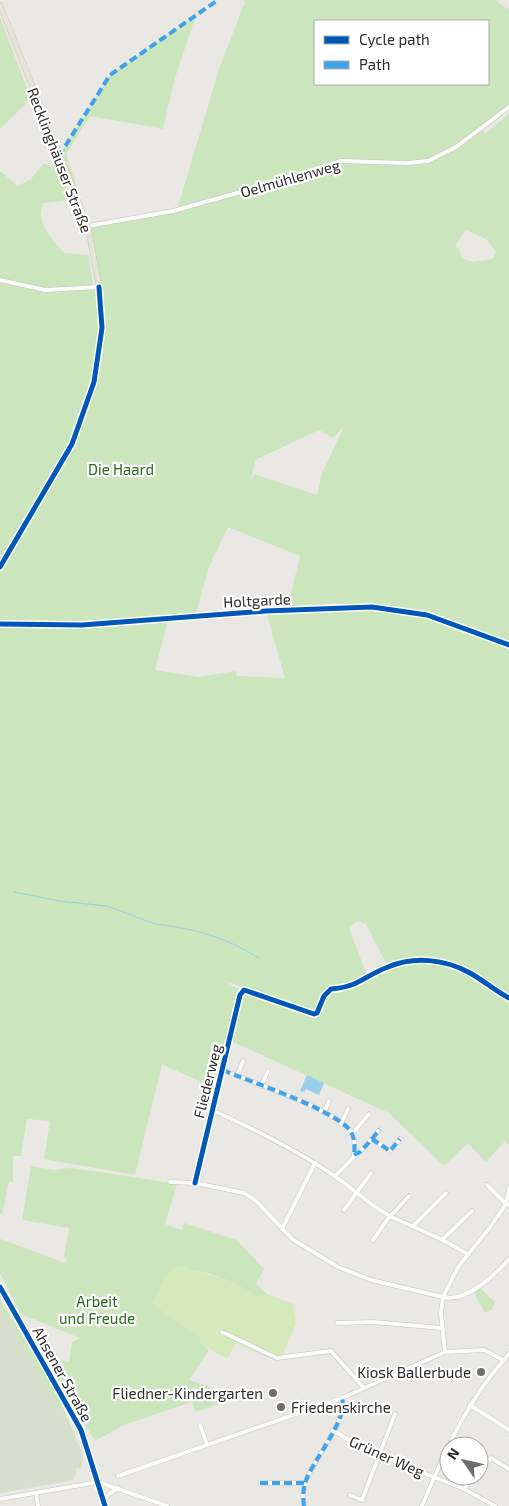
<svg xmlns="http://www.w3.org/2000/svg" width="509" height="1506" viewBox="0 0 509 1506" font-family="'Exo 2',sans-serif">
  <rect width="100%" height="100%" fill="#eae8e4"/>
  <g fill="#cbe5bd" fill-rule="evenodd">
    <path d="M243 0H495L509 10V107L480 129 485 134 509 114V1145L505 1141 486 1162 468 1143 444 1166 389 1113 231 1041 241 996 246 993 315 1018V1015L221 979 240 990 214 1088 162 1064 135 1175 44 1159 50 1121 27 1119 21 1156H13V1182H9L2 1214 0 1213V171L18 186 31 179 43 164 58 167 71 200 44 203C33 221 53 240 64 253L89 255 93 287H99L88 226 177 210 219 69 245 2ZM315 21H488V84H315ZM466 230 486 239 496 252 492 259 473 262 461 258 460 250 455 246ZM344 427 322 473 317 495 254 474 251 481 255 460 319 430 333 438ZM228 527 300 556 288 606 340 603 350 607 266 611 285 678 237 676 236 671 199 677 155 670 169 616 196 614 208 569ZM357 921 366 924 386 963 366 973 349 928Z"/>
    <path d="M196 15 174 81 163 129 90 116 66 154 80 197 59 156 110 75Z"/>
    <path d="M0 17 31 99 0 129Z"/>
    <path d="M31 1166 54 1170 69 1168 93 1171 177 1184 165 1224 182 1230 184 1223 237 1240 264 1269 256 1284 267 1294 258 1298C246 1287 206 1269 190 1271 181 1272 172 1276 164 1279L153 1304 202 1339 200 1343 209 1350 189 1380 215 1389 219 1404 196 1412 192 1402 124 1425 95 1441 44 1356 38 1340 42 1338 63 1371V1360L69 1362 72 1342 80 1338 21 1314 0 1273V1239L65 1263 68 1258H64L69 1228 22 1220Z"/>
    <path d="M480 1288 495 1302 491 1311 484 1312 474 1292Z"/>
    <path d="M0 1299 52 1384 77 1440 72 1441 66 1419 0 1306Z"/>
  </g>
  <path fill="#d6dfcb" d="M0 1306 66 1419 83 1454 82 1469 77 1468 74 1480 0 1493Z"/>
  <path fill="#d5e9bb" d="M174 1267H187C194 1272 202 1272 210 1275 227 1280 245 1286 258 1298L267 1294 293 1304 296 1324 282 1356 278 1357 276 1361 236 1343 227 1359 199 1343 202 1339 153 1304 164 1279Z"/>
  <path fill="#98d0ea" d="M307 1075 324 1083 319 1095 306 1089 304 1092 300 1091Z"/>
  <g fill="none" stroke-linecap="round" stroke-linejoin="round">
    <g stroke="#98d0ea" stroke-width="1">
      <path d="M14 892 59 901 107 906 155 924"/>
      <path d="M156 924C197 929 224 937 259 958"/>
    </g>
    <g stroke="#c4c4c4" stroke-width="5">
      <g id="minor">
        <path d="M88 226 173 211 255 188 341 161 407 163 428 161 456 147 509 107"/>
        <path d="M0 280 45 290 99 287"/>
        <path d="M0 624 82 625 266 611 372 607 427 615 509 645"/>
        <path d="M223 1070C253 1083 328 1107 349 1129 355 1135 355 1147 354 1155"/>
        <path d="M237 1076 243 1061"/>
        <path d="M261 1086 268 1071"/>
        <path d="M212 1110C254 1129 295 1149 333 1175 353 1188 370 1206 392 1217 417 1229 443 1238 467 1254"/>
        <path d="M324 1113 329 1101"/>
        <path d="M341 1124 348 1109"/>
        <path d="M352 1134 369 1114"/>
        <path d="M372 1139 380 1129"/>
        <path d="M335 1176 372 1139 390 1151 400 1139"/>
        <path d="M170 1182 195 1183 244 1193 255 1200 292 1239 338 1267 371 1280 443 1297 441 1313 445 1352"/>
        <path d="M195 1183 240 995 244 990 314 1014 317 1013 324 996 331 989C359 987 364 976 388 967 414 956 445 959 470 973 483 980 495 991 509 998"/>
        <path d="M487 1185 506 1204 509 1188"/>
        <path d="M509 1205 506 1204 491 1226 458 1267 443 1297C466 1303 495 1275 509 1259"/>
        <path d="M344 1210 371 1173"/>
        <path d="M414 1225 446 1193"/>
        <path d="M282 1229 315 1163"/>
        <path d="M443 1239 472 1211"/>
        <path d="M373 1240 387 1220 409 1196"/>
        <path d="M337 1323 373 1322 442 1328"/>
        <path d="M222 1332 277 1358 331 1351 364 1388"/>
        <path d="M470 1405 509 1430"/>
        <path d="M200 1425 207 1444"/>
        <path d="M333 1430 361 1448 464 1489 495 1506"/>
        <path d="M479 1470 491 1458 509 1469"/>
        <path d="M118 1476 342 1398 445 1352 484 1350 503 1360"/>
        <path d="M260 1483H305"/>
        <path d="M464 1489 474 1476"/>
        <path d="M36 1493 38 1506"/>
        <path d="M350 1495 362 1500 395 1414"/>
        <path d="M0 1499 98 1482 167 1506"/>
        <path d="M104 1502 109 1494 118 1488"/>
        <path d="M304 1506C303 1498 303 1490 305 1483 312 1461 349 1419 342 1398"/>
        <path d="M422 1506C445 1451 468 1398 509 1354"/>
      </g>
    </g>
    <g stroke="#c6c5c3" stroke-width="6">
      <g id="major">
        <path d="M0 5 88 226 99 287 102 328 94 382 72 444 0 567"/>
        <path d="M0 1287 81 1430 105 1506"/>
      </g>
    </g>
    <use href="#minor" stroke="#fcfcfb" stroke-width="4"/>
    <use href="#major" stroke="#e7e4d6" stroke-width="5"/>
    <g stroke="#3ea3eb" stroke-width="4" stroke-dasharray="8 4" stroke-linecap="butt">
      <path d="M59 156 110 75 218 0"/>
      <path d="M223 1070C253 1083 328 1107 349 1129 355 1135 355 1147 354 1155"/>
      <path d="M372 1139 380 1129"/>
      <path d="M354 1155 360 1152 372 1139 390 1151 400 1139"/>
      <path d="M260 1483H305"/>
      <path d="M304 1506C303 1498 303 1490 305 1483 312 1461 349 1419 342 1398"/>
    </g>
    <g stroke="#fff" stroke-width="8">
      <g id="cycleway">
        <path d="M0 567 72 444 94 382 102 328 99 287"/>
        <path d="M0 624 82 625 266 611 372 607 427 615 509 645"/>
        <path d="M195 1183 240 995 244 990 314 1014 317 1013 324 996 331 989C359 987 364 976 388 967 414 956 445 959 470 973 483 980 495 991 509 998"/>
        <path d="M0 1287 81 1430 105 1506"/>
      </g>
    </g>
    <use href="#cycleway" stroke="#0057b8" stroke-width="5"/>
  </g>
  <g fill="#6f6e6d" stroke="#fff" stroke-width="2">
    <circle cx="481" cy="1372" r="5"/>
    <circle cx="273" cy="1393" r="5"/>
    <circle cx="281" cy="1407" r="5"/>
  </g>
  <g text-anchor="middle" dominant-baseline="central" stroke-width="4.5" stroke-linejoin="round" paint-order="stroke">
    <g font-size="15" fill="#2d2d2d" stroke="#fff">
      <text transform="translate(60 160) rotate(69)">Recklinghäuser Straße</text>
      <text transform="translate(290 178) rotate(-16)">Oelmühlenweg</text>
      <text transform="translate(257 600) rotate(-3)">Holtgarde</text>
      <text transform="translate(207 1081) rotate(-76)">Fliederweg</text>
      <text transform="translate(63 1374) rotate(61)">Ahsener Straße</text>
      <text transform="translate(387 1456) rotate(24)">Grüner Weg</text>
    </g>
    <g font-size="15" fill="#276b1c" stroke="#fff">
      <text x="121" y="469">Die Haard</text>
      <text x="97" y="1301">Arbeit<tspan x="97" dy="17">und Freude</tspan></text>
    </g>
    <g font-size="15" fill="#2d2d2d" stroke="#fff" text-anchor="end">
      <text x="471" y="1372">Kiosk Ballerbude</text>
      <text x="263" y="1393">Fliedner-Kindergarten</text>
      <text x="291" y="1407" text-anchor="start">Friedenskirche</text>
    </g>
  </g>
  <rect x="314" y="20" width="175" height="65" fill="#ffffff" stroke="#ababab"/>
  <rect x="324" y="36" width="25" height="8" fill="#0057b8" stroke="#ababab"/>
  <text x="359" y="45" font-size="15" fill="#2d2d2d">Cycle path</text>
  <rect x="324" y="61" width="25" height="8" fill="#3ea3eb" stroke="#ababab"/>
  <text x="359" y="70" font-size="15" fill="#2d2d2d">Path</text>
  <g transform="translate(464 1461) rotate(304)"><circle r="24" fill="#ffffff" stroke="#ababab"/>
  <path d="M0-4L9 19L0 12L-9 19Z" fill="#6f6e6d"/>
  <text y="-8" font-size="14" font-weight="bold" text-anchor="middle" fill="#2d2d2d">N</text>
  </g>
</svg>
